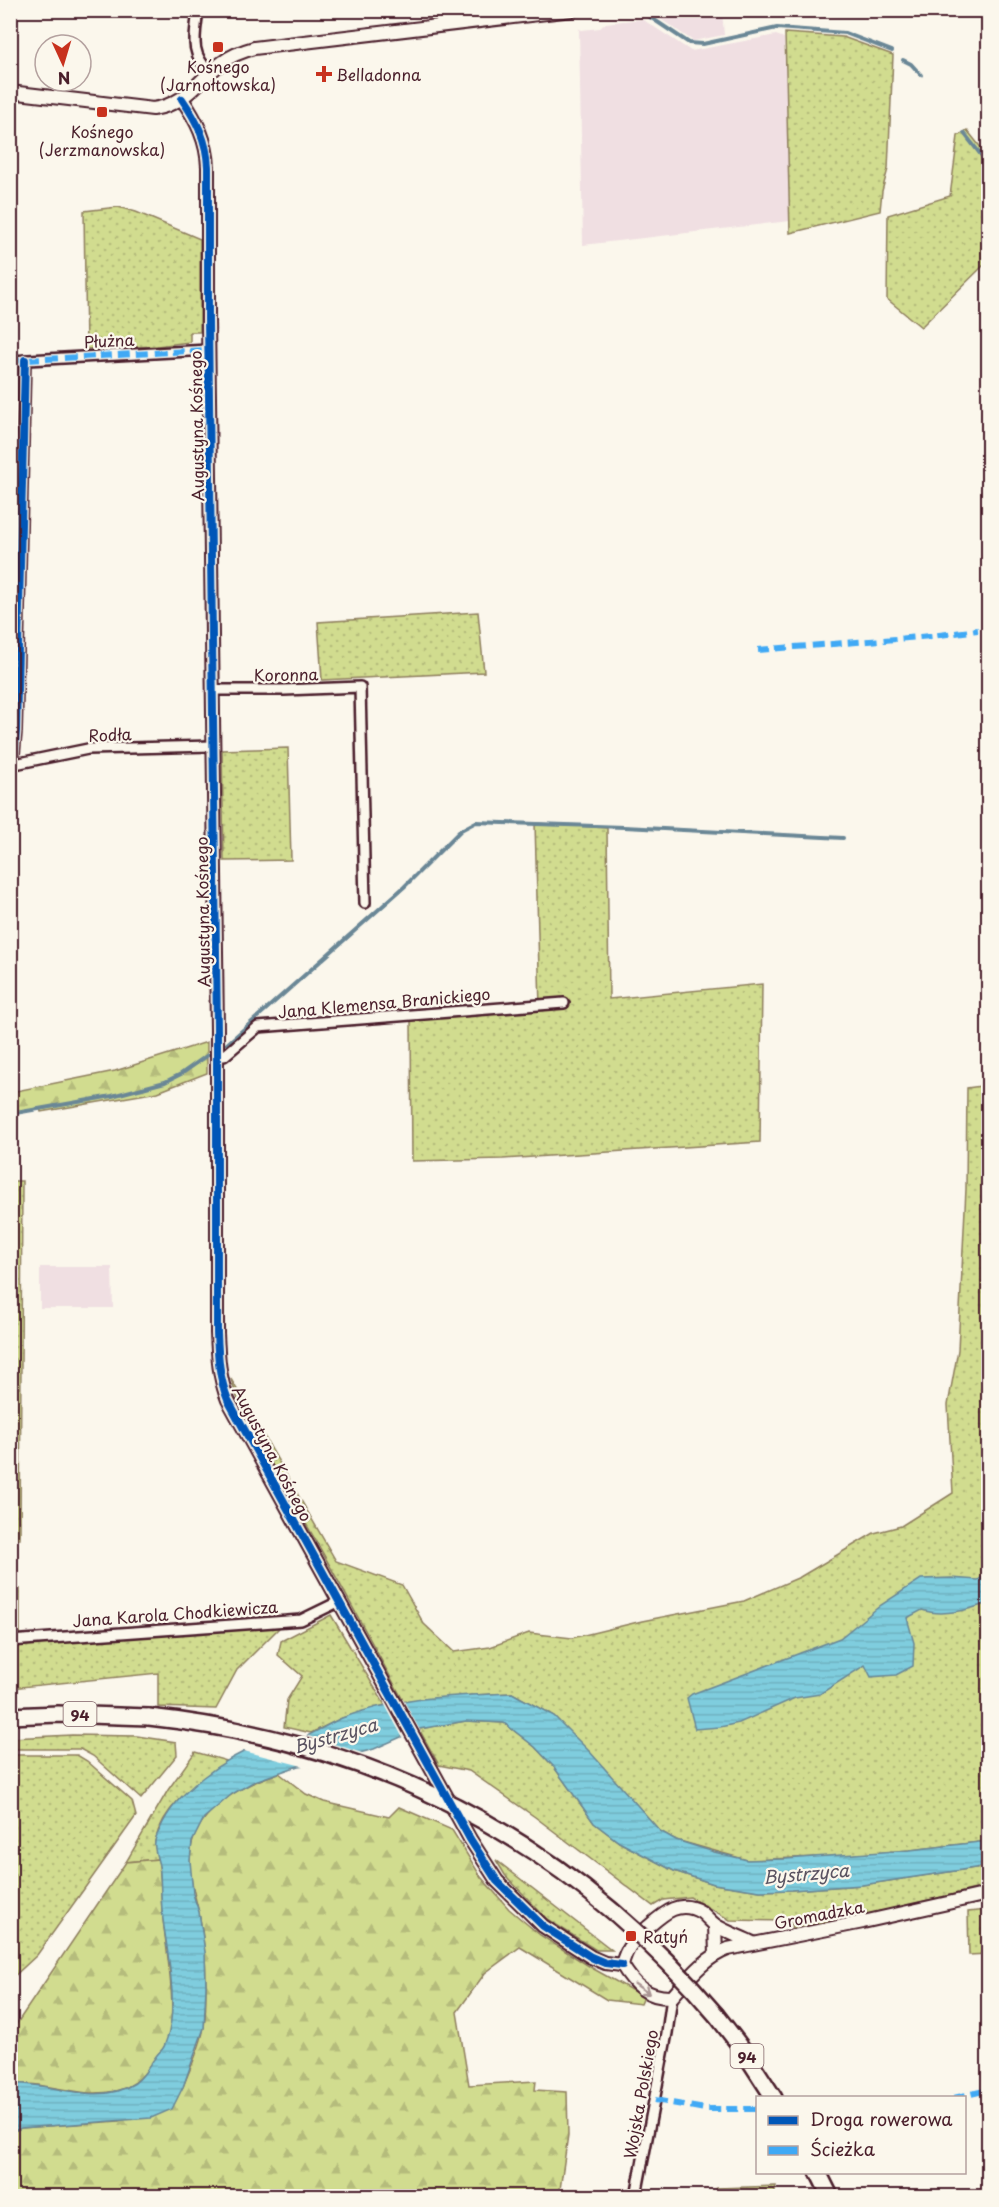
<svg xmlns="http://www.w3.org/2000/svg" width="999" height="2207" viewBox="0 0 999 2207" font-family="'Playpen Sans',sans-serif">
  <defs>
    <pattern id="grass-dots" width="8" height="8" patternUnits="userSpaceOnUse" patternTransform="scale(1.5)"><rect width="8" height="8" fill="#d1dc8f"/><path d="M2 2h.1M6 6h.1" fill="none" stroke="#b5bc7c" stroke-width="1.8" stroke-linecap="round"/></pattern>
    <pattern id="forest-firs" width="22" height="20" patternUnits="userSpaceOnUse" patternTransform="scale(1.5)"><rect width="22" height="20" fill="#d1dc8f"/><path d="M5 1l3.5 6h-7zM16 11l3.5 6h-7z" fill="#b5bc7c"/></pattern>
    <pattern id="water-rules" width="6" height="5" patternUnits="userSpaceOnUse" patternTransform="scale(1.5)"><rect width="6" height="5" fill="#7fcdde"/><path d="M0 2.5h6" fill="none" stroke="#6fb0bf"/></pattern>
  </defs>
  <rect width="100%" height="100%" fill="#fbf7ec"/>
  <filter id="ink" filterUnits="userSpaceOnUse"><feTurbulence type="fractalNoise" baseFrequency=".0167" numOctaves="2"/><feDisplacementMap in="SourceGraphic" scale="12" xChannelSelector="R" yChannelSelector="G"/><feConvolveMatrix kernelMatrix="1 2 1 2 8 2 1 2 1" color-interpolation-filters="sRGB"/></filter>
  <g filter="url(#ink)">
    <g fill="#f0dfe2">
      <path d="M710 10 722 11 724 35 693 41 656 16Z"/>
      <path d="M642 19 691 51 776 35 784 38 790 221 583 245 579 29 582 30 600 28 606 23Z"/>
      <path d="M40 1267H112L113 1308H40Z"/>
    </g>
    <g fill="url(#grass-dots)" stroke="#8e7e5d" stroke-width="1.5">
      <path d="M785 33 843 37 893 55 888 169 882 191 880 211 790 233Z"/>
      <path d="M967 130 986 154 987 136 988 137V261L921 327 887 299 888 215 950 196 958 136Z"/>
      <path d="M118 207 136 212 200 239V332H190V342L157 346 86 349 84 211Z"/>
      <path d="M478 612 484 672 322 680 318 622Z"/>
      <path d="M288 748 291 860 224 861 222 750Z"/>
      <path d="M535 823 607 828 609 999 762 984 760 1142 503 1159 412 1161 411 1019 540 1008Z"/>
      <path d="M988 1085V1841L910 1850 837 1856 747 1860 676 1840 660 1831 590 1753 554 1716 512 1693 474 1695 404 1702C372 1644 342 1586 309 1529 281 1481 247 1433 231 1379L336 1561 402 1585 424 1624 454 1652 490 1647 529 1633 572 1638 642 1621 744 1601 800 1577 874 1533 901 1526 953 1493 948 1405 958 1350 966 1189 967 1088Z"/>
      <path d="M11 1181H22L20 1539H10Z"/>
      <rect x="11" y="1589" width="9" height="44"/>
      <path d="M331 1615 385 1705 342 1718 311 1733 284 1727 287 1700 302 1676 278 1655 281 1641Z"/>
      <path d="M282 1625 237 1670 216 1709 158 1707V1673L11 1688V1647Z"/>
      <path d="M466 1721 504 1723 535 1747 554 1767 594 1823 619 1842 674 1871 714 1884 760 1891 791 1890 862 1885 988 1866V1886L887 1910 793 1929 791 1921 730 1920 690 1897 663 1900 653 1906 535 1817 469 1771 439 1765 419 1729Z"/>
      <path d="M72 1735 137 1736 176 1742 177 1755 141 1799 93 1756 80 1749H11V1738Z"/>
      <path d="M195 1752 227 1761C199 1782 164 1803 155 1841 154 1846 157 1854 158 1859L126 1862 168 1790Z"/>
      <path d="M11 1755H77L87 1761 132 1801 136 1816 37 1955 11 1979Z"/>
      <path d="M496 1860 612 1950H596L547 1919 505 1875Z"/>
      <path d="M988 1910V1954L969 1955 968 1912Z"/>
      <path d="M776 2186 774 2196H715L717 2188Z"/>
    </g>
    <g fill="url(#forest-firs)" stroke="#8e7e5d" stroke-width="1.5">
      <path d="M207 1042V1073L158 1092 41 1112 40 1108 11 1114V1092L115 1071Z"/>
      <path d="M279 1773 306 1794 324 1802 389 1817 399 1807 452 1830 481 1877 509 1909 540 1935 592 1968 644 1997 641 2004 607 2000 520 1947 485 1973 457 2012 469 2085 536 2081 535 2090 567 2092 568 2135 559 2196H11V2132L21 2128 119 2121 183 2087C190 2068 201 2047 204 2027 206 2014 206 1999 206 1986 206 1962 204 1937 199 1913 195 1895 189 1878 190 1859 191 1812 239 1786 279 1773Z"/>
      <path d="M158 1859C162 1879 160 1899 163 1919 166 1950 180 2019 165 2047 163 2050 158 2053 156 2057 145 2074 137 2086 115 2091 79 2099 46 2081 11 2084V2032L126 1862Z"/>
    </g>
    <g fill="url(#water-rules)" stroke="#6a8796" stroke-width="1.5">
      <path d="M988 1573V1603C968 1610 943 1617 922 1610L907 1618 914 1643 913 1666 896 1675 871 1677 865 1665 820 1694 795 1698 739 1723 720 1727 695 1729 687 1698 692 1694 840 1638 881 1605 921 1579 951 1578 978 1580Z"/>
      <path d="M512 1693 554 1716 590 1752 660 1831 676 1840 714 1852 747 1860 786 1859 910 1850 988 1841V1866L862 1885 791 1890 760 1891 714 1884 674 1871 619 1842 594 1823 554 1767 535 1747 504 1723 466 1721 419 1729 374 1749 327 1762 298 1766 255 1781 232 1794 204 1818 192 1842 190 1860 193 1894 199 1912 205 1952 206 1987 204 2028 183 2087 172 2109 151 2118 21 2128 11 2132V2084C51 2081 96 2108 135 2083 146 2075 149 2065 157 2055 160 2051 164 2049 165 2044 179 2011 169 1962 164 1927 161 1909 161 1891 160 1873 160 1863 153 1851 155 1842 155 1838 158 1833 160 1829 176 1791 224 1758 262 1744 270 1741 280 1746 288 1744 307 1738 324 1726 342 1718 395 1697 455 1696 512 1693Z"/>
    </g>
    <g fill="#fbf7ec">
      <path d="M403 1699 421 1732 404 1740 384 1703Z"/>
      <path d="M302 1734 331 1743 365 1754 310 1768 240 1750 264 1739 285 1742Z"/>
    </g>
    <g fill="none" stroke-linecap="round" stroke-linejoin="round">
      <g stroke="#6a8796" stroke-width="4">
        <path d="M644 13 689 43 703 44 777 28 845 33 892 51"/>
        <path d="M903 60 911 64 921 75"/>
        <path d="M964 133 988 164"/>
        <path d="M227 1044 404 887 461 830 476 822 624 827 843 838"/>
        <path d="M10 1114 112 1096 165 1082 181 1074 208 1055"/>
      </g>
      <g stroke="#4a1f2b" stroke-width="14">
        <g id="minor">
          <path d="M198 10C195 37 189 52 210 73"/>
          <path d="M10 361 208 350"/>
          <path d="M212 690H284L360 687 365 903"/>
          <path d="M10 765 88 749 213 746"/>
          <path d="M13 765 16 731 25 360"/>
          <path d="M217 1055 224 1056 258 1027 564 1003"/>
          <path d="M10 1641 301 1620 338 1602"/>
          <path d="M636 2196 667 2033 672 1997"/>
        </g>
      </g>
      <g stroke="#4a1f2b" stroke-width="16">
        <g id="tertiary">
          <path d="M10 92 153 109C189 103 196 81 223 62 232 55 243 51 254 48L572 10"/>
          <path d="M182 99C197 121 207 141 208 167V319L217 1030V1333C218 1356 219 1378 228 1400L470 1839 497 1881 543 1926 591 1957 605 1963 622 1965"/>
          <path d="M715 1925 716 1954"/>
          <path d="M753 1943C741 1937 726 1932 715 1925 710 1921 706 1916 701 1912 679 1899 664 1913 648 1927 634 1940 626 1947 622 1965 634 1985 647 1998 672 1997 689 1978 704 1958 728 1949L863 1922 988 1894"/>
        </g>
      </g>
      <g stroke="#4a1f2b" stroke-width="20">
        <g id="primary">
          <path d="M10 1716 58 1714 149 1717"/>
          <path d="M717 2016 741 2047 774 2098"/>
          <path d="M818 2172 830 2196"/>
        </g>
      </g>
      <use href="#minor" stroke="#fbf7ec" stroke-width="9"/>
      <use href="#tertiary" stroke="#fbf7ec" stroke-width="12"/>
      <use href="#primary" stroke="#fbf7ec" stroke-width="15"/>
      <g stroke="#4a1f2b" stroke-width="20" stroke-linecap="butt">
        <path id="primary-bridge" d="M149 1717C378 1742 568 1840 717 2016"/>
      </g>
      <use href="#primary-bridge" stroke="#fbf7ec" stroke-width="15"/>
      <g stroke="#3fa9f5" stroke-width="6" stroke-dasharray="12 6" stroke-linecap="butt">
        <path d="M10 361 208 350"/>
        <path d="M758 650 932 636 978 630"/>
        <path d="M954 2098 988 2090"/>
        <path d="M655 2100 705 2109H758"/>
      </g>
      <g stroke="#fbf7ec" stroke-width="11">
        <g id="cycleway">
          <path d="M182 99C197 121 207 141 208 167V319L217 1030V1333C218 1356 219 1378 228 1400L470 1839 497 1881 543 1926 591 1957 605 1963 622 1965"/>
          <path d="M13 765 16 731 25 360"/>
        </g>
      </g>
      <use href="#cycleway" stroke="#0057b8" stroke-width="8"/>
    </g>
    <defs><path id="oneway-shaft" d="M-6 0H5M1.5-3L5.5 0L1.5 3" fill="none" stroke-width="1.6" stroke-linecap="round" stroke-linejoin="round" transform="scale(1.5)"/></defs>
    <use stroke="#ab9695" href="#oneway-shaft" transform="translate(642 1989) rotate(35)"/>
  </g>
  <g fill="#c8321e" stroke="#fbf7ec" stroke-width="2">
    <rect x="212" y="41" width="12" height="12" rx="3"/>
    <path d="M321 65h6v6h6v6h-6v6h-6v-6h-6v-6h6z"/>
    <rect x="96" y="106" width="12" height="12" rx="3"/>
    <rect x="625" y="1930" width="12" height="12" rx="3"/>
  </g>
  <g text-anchor="middle" dominant-baseline="central" stroke-width="4.5" stroke-linejoin="round" paint-order="stroke">
    <g fill="#fbf7ec" stroke="#7f6065" stroke-width="1.5">
      <rect x="63.5" y="1702" width="33" height="24" rx="4.5"/>
      <rect x="730.5" y="2044" width="33" height="24" rx="4.5"/>
    </g>
    <g font-size="15" font-weight="bold" fill="#4a1f2b">
      <text x="80" y="1714">94</text>
      <text x="747" y="2056">94</text>
    </g>
    <g font-size="16" fill="#4a1f2b" stroke="#fbf7ec">
      <text x="218" y="66">Kośnego<tspan x="218" dy="18">(Jarnołtowska)</tspan></text>
      <text x="336" y="74" text-anchor="start">Belladonna</text>
      <text x="102" y="131">Kośnego<tspan x="102" dy="18">(Jerzmanowska)</tspan></text>
      <text x="643" y="1936" text-anchor="start">Ratyń</text>
    </g>
    <g font-size="16" fill="#4a1f2b" stroke="#fbf7ec">
      <text transform="translate(109 340) rotate(-3)">Płużna</text>
      <text transform="translate(196 426) rotate(-91)">Augustyna Kośnego</text>
      <text transform="translate(286 674) rotate(-1)">Koronna</text>
      <text transform="translate(110 734) rotate(-2)">Rodła</text>
      <text transform="translate(202 912) rotate(-91)">Augustyna Kośnego</text>
      <text transform="translate(384 1002) rotate(-5)">Jana Klemensa Branickiego</text>
      <text transform="translate(273 1453) rotate(62)">Augustyna Kośnego</text>
      <text transform="translate(175 1613) rotate(-4)">Jana Karola Chodkiewicza</text>
      <text transform="translate(819 1914) rotate(-11)">Gromadzka</text>
      <text transform="translate(640 2094) rotate(-80)">Wojska Polskiego</text>
    </g>
    <g font-size="18" font-style="italic" fill="#5a5361" stroke="#fbf7ec">
      <text transform="translate(335 1735) rotate(-16)">Bystrzyca</text>
      <text transform="translate(806 1873) rotate(-5)">Bystrzyca</text>
    </g>
  </g>
  <rect width="999" height="2207" fill="none" stroke="#fbf7ec" stroke-width="36"/>
  <rect x="18" y="18" width="963" height="2171" fill="none" stroke="#4a1f2b" stroke-width="2" filter="url(#ink)"/>
  <rect x="756" y="2096" width="210" height="78" fill="#fbf7ec" stroke="#b4a19f" stroke-width="1.5"/>
  <rect x="768" y="2116" width="30" height="9" fill="#0057b8" stroke="#b4a19f" stroke-width="1.5"/>
  <text x="810" y="2126" font-size="18" fill="#4a1f2b">Droga rowerowa</text>
  <rect x="768" y="2146" width="30" height="9" fill="#3fa9f5" stroke="#b4a19f" stroke-width="1.5"/>
  <text x="810" y="2156" font-size="18" fill="#4a1f2b">Ścieżka</text>
  <g transform="translate(63 63) rotate(176)"><circle r="28" fill="#fbf7ec" stroke="#b4a19f" stroke-width="1.5"/>
  <path d="M0-4.5L10 22L0 15L-10 22Z" fill="#c8321e"/>
  <text y="-9" font-size="16" font-weight="bold" text-anchor="middle" fill="#4a1f2b">N</text>
  </g>
</svg>
